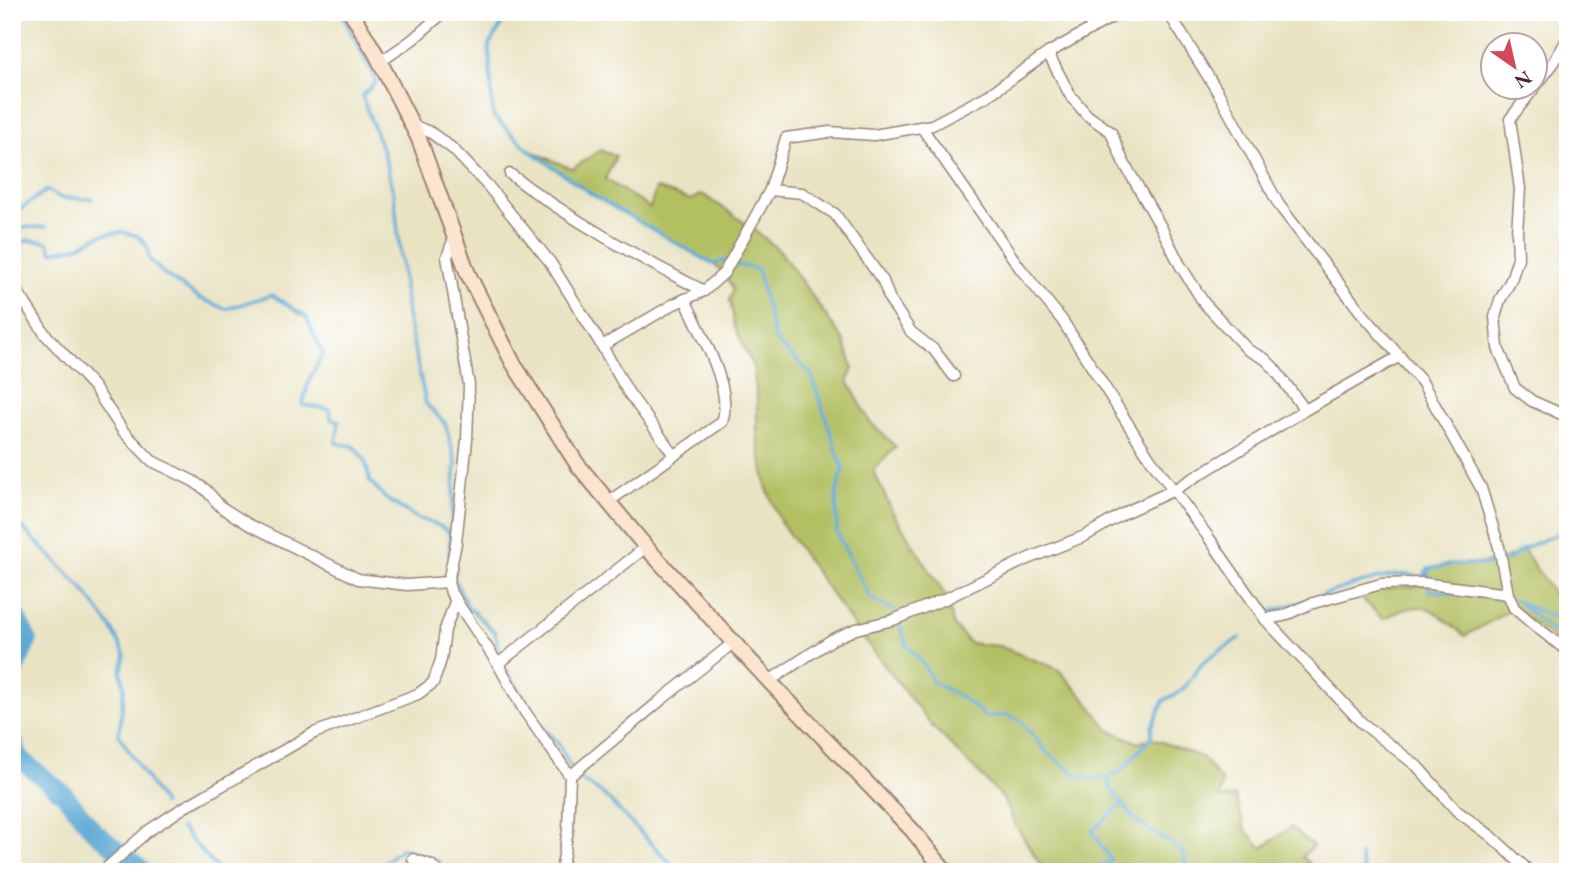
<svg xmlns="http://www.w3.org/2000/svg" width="1580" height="884" viewBox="0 0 1580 884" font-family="'EB Garamond',serif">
  <rect width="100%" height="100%" fill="#fff"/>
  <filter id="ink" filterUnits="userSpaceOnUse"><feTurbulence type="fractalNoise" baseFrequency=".0143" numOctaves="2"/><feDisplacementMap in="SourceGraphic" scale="14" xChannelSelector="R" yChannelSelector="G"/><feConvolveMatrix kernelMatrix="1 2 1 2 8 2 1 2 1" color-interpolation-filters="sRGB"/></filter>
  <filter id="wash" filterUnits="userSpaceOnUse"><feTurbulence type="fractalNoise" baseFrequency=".00686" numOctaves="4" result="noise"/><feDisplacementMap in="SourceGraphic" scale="28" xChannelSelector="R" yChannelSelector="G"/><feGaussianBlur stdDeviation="1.57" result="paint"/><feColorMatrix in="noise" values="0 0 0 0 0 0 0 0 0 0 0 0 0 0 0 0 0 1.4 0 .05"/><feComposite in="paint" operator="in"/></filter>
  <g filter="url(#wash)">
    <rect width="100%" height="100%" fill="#e9e3c2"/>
    <g fill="#b3c062" stroke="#7e7046" stroke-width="2">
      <path d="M529 150 572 169 600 150 616 156 605 179 650 208 656 188 691 200 702 194 751 227 780 251 844 341 853 368 848 381 870 422 896 447 873 470 892 511 947 598 954 626 970 643 999 646 1058 669 1086 700 1109 730 1139 743 1151 738 1202 757 1222 782 1220 799 1235 796 1246 831 1262 848 1291 827 1313 846 1302 857 1318 872H1045L1016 826 1002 797 932 726 856 629 780 521 766 486 757 436V399L753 367 735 328 730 300 733 289 724 273 713 264 596 197Z"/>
      <path d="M1523 549 1568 615V651L1514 608 1465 636C1430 608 1427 596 1383 619L1355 592 1428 584V569C1464 557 1488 573 1523 549Z"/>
    </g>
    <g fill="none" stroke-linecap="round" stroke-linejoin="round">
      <g stroke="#5ba9d4" stroke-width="3.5">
        <path d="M341 12 376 82 362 96 383 151 394 195 407 315 426 404 445 423 456 462 449 555"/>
        <path d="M499 12 501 26 489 45 493 116 529 150 596 197 713 264 725 261"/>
        <path d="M12 208 15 213 47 190 61 198 92 199"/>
        <path d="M12 228 46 227"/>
        <path d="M12 244 30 240 48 242 52 252 77 247 100 235 122 232 138 236 147 246 149 259 164 274 199 298 226 309 272 295 306 317 323 354 310 378 302 405 330 409 331 419 339 421 336 443 353 446 365 460 370 481 386 499 417 518 440 526 450 533"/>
        <path d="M736 265 757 269 775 340 811 374 843 469 836 494 837 533 870 598 895 611 907 645 923 664 933 682 964 699 986 717 1007 715 1018 719 1047 752 1062 764 1079 776 1095 779 1108 777 1122 770 1151 738 1152 727 1164 700C1191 688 1186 682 1203 663 1213 653 1228 646 1240 638"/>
        <path d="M12 517 83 589 112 629 125 655 121 672 124 687 119 735 163 804"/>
        <path d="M1428 569 1456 564 1485 565 1509 559 1523 549 1568 529"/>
        <path d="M456 570 454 577 467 606 495 632 500 655"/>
        <path d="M1514 600 1548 615 1568 619"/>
        <path d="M1521 605 1568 644"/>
        <path d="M1266 613C1305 603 1341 586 1381 578 1389 576 1400 574 1408 575 1414 575 1417 578 1423 577L1428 569 1429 591 1503 598"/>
        <path d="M504 665 536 720 558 743 571 768"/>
        <path d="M1108 777 1110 788 1136 821 1181 850 1189 872"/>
        <path d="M578 778 603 794 679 872"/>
        <path d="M181 828 220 872"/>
        <path d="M1360 855 1363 868 1361 872"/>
        <path d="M372 872 402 848 438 861 445 872"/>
        <path d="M1076 872 1088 868 1094 871 1111 860 1092 831 1123 803"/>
      </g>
      <g stroke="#5ba9d4" stroke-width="19">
        <path d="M12 609 28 640 12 675"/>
        <path d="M12 738 20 759 64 794 94 831 144 872"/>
      </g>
    </g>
  </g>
  <g filter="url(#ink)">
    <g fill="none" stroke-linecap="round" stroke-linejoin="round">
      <g stroke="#9a8176" stroke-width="13">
        <g id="street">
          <path d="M1168 12 1219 94 1279 205 1360 311 1422 382 1481 488 1499 547 1508 594 1514 608 1535 626 1568 651"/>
          <path d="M1568 38 1553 64 1510 119 1520 189 1517 232 1518 258 1511 280 1500 300 1495 317 1498 348 1515 388 1532 401 1568 417"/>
          <path d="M1048 53 1070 95 1087 115 1111 132 1123 161 1161 227 1180 265 1204 303 1248 350 1265 359 1273 367 1305 410"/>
          <path d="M380 62 412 40 444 12"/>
          <path d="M412 125 430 132 453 149 488 186 550 262 602 346 674 304 704 291 724 273 770 190 786 138 830 132 874 135 932 125 987 96 1048 53 1121 12"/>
          <path d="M922 128 1020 268 1062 320 1149 457 1209 538 1265 619 1283 616 1310 604 1381 584 1422 583 1508 594"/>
          <path d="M510 174C571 220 636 256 704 291"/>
          <path d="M770 190 802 193 835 214 883 281 890 300 911 332 934 350 954 376"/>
          <path d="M454 238 447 257 469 385 467 440 456 543 448 582 451 593 498 664 525 712 570 776 568 830 561 872"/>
          <path d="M12 283 45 334 94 387 123 431 152 461 193 481 206 490 221 507 248 524 358 579 407 585 448 582"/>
          <path d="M602 346 628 392 674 455"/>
          <path d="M608 502 722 422C734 388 699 331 685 299"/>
          <path d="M1265 619 1362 723 1417 766 1457 811 1491 836 1530 872"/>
          <path d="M498 664 646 547"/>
          <path d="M769 681 833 639 856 629 893 620 947 598 1027 559 1085 536 1126 512 1174 490 1305 410 1400 356"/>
          <path d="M570 776 661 700 733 643"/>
          <path d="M413 859 431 865 438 872"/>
          <path d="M102 872 148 831 183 808 314 733 418 694 433 683 441 660 445 630 456 599"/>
        </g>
      </g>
      <g stroke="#9a8176" stroke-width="18">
        <path id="secondary" d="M351 12 376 54 419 139 468 274 513 363 577 464 646 547 769 681 913 831 946 872"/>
      </g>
      <use href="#street" stroke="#fff" stroke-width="10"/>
      <use href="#secondary" stroke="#fbe5cf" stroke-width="14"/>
    </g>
  </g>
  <rect width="1580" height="884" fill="none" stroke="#fff" stroke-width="42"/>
  <g transform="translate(1514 66) rotate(146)"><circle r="33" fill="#ffffff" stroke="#b7a5aa" stroke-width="2"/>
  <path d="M0-5L12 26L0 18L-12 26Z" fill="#d1495b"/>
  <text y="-10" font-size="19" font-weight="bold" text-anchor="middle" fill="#4a1f2b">N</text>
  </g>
</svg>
